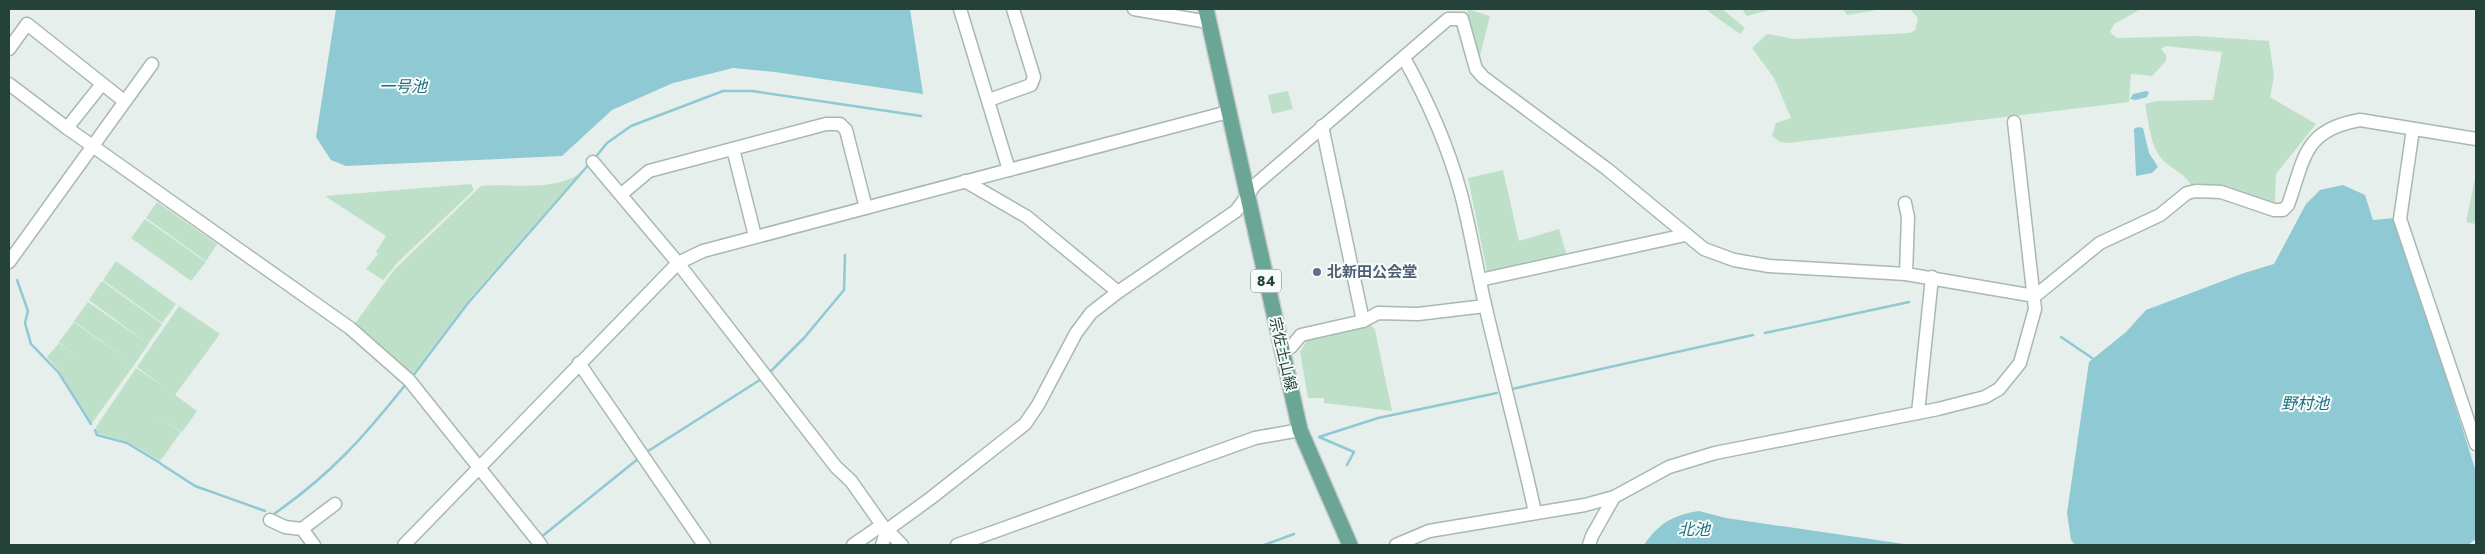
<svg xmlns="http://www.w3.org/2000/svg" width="2485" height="554" viewBox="0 0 2485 554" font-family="Jost,'Noto Sans JP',sans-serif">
  <rect width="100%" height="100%" fill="#e6efeb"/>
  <g fill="#bfe0c8">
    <path d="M1468 9 1490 16 1478 63 1466 21Z"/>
    <path d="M1705 9H1722L1745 28 1740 34Z"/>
    <path d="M1742 9H1773L1747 16Z"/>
    <path d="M1843 9H1883L1847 15Z"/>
    <path d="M1910 9H2141L2114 24 2110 32 2117 38 2197 36 2269 41 2274 77 2270 97 2316 124 2276 174 2275 203 2220 188 2191 185C2186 175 2174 170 2165 162 2150 149 2149 123 2145 104L2156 101 2213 100 2222 52 2165 46 2161 49 2166 55V61L2152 76 2131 74 2129 102 1788 143 1780 142 1772 136 1776 123 1791 118 1774 78 1752 48 1767 34 1795 39 1910 33 1915 30 1918 18Z"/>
    <path d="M1288 91 1293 109 1272 114 1268 95Z"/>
    <path d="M1503 170 1519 241 1559 229 1567 256 1490 273 1487 271 1468 178Z"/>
    <path d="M2476 173V224L2466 222Z"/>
    <path d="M579 174 471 297 410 377 354 325 394 270 481 186C513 183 551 192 579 174Z"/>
    <path d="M471 184 474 190 399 261 383 280 366 269 378 254 376 252 386 236 325 196Z"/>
    <path d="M157 202 217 244 206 261 146 218Z"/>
    <path d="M145 219 206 262 191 281 131 238Z"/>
    <path d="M116 261 176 304 162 323 103 280Z"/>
    <path d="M102 281 162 324 134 365 74 321 88 302 147 343 89 300Z"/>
    <path d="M179 306 220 334 175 395 197 411 182 432 157 415 181 432 160 461 128 442 97 433 96 427 136 368 163 386 137 367Z"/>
    <path d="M74 322 134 365 92 423 60 372 47 357 59 343 74 354 59 342Z"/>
    <path d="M1370 324 1375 330 1392 411 1324 403V398H1308L1300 352 1309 337Z"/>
  </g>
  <g fill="#8ec9d4">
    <path d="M336 9H910L923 94 775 72 733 68 673 83 612 110 562 156 346 166 331 160 316 137Z"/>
    <path d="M2146 91 2149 92 2147 97 2136 100 2130 99 2133 94Z"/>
    <path d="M2138 127 2143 128 2149 153 2158 167 2152 173 2136 176 2134 129Z"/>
    <path d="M2343 185 2365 195 2373 220 2396 218 2476 472V539L2468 545H2075L2071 540 2067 513 2089 362 2126 332 2146 310 2244 273 2274 264 2306 204 2320 190Z"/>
    <path d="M1699 511 1726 518 1911 545H1644C1659 523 1673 515 1699 511Z"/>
  </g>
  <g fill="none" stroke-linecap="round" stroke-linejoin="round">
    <g stroke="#8ec9d4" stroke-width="2.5">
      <path d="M594 159 607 143 631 126 723 91H752L921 116"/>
      <path d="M17 280 28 311 25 323 31 344 59 373 91 424"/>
      <path d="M1765 333 1909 302"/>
      <path d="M2061 337 2095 360"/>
      <path d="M769 373 804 338 844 290 845 255"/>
      <path d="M412 377 468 303 590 163"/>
      <path d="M1512 389 1753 335"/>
      <path d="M95 430 97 435 127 443 160 463"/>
      <path d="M645 453 763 378"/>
      <path d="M161 464 195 486 265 511"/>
      <path d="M1347 465 1354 452 1319 437 1378 418 1497 393"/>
      <path d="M274 514C331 474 363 438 406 384"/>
      <path d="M540 538 639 458"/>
      <path d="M1264 545 1294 534"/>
    </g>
    <g stroke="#a8b8b2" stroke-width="15">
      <g id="minor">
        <path d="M960 9 1009 170"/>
        <path d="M1134 9 1208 22"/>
        <path d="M9 49 27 24 124 101"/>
        <path d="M1404 58C1428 101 1448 146 1461 194 1471 232 1477 271 1486 309 1502 377 1520 444 1535 512"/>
        <path d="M9 84 67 128 350 328 409 380 541 545"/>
        <path d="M989 100 1031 85 1034 77 1013 9"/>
        <path d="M1322 126 1363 321"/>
        <path d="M67 128 102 84"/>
        <path d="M2413 129 2400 219 2476 444"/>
        <path d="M733 149 755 236"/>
        <path d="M593 162 678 263 836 467 851 481 882 525 902 545"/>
        <path d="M965 181 1027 217 1118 292"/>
        <path d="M624 192 649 171 826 124H840L846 130 866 208"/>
        <path d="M1905 203 1908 217 1906 274"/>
        <path d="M9 262 152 64"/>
        <path d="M1480 280 1685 235"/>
        <path d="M2035 296 2100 243 2160 215 2187 193 2196 191 2221 192 2274 210H2283L2288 205C2305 158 2303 130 2360 120L2476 139"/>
        <path d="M1282 351 1291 347 1301 335 1363 321 1378 313 1418 314 1485 306"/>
        <path d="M579 363 704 545"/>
        <path d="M1918 413 1932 277"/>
        <path d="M270 520 285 527 302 529 314 545"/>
        <path d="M302 529 335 504"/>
        <path d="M404 545 678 263 703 251 1228 112"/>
        <path d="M853 545 882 525"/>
        <path d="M882 545 887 530 931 498 1025 424 1038 405 1076 333 1091 313 1118 292 1236 211 1255 185 1448 19H1462L1476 69 1483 77 1607 169 1704 249 1734 260 1769 266 1906 274 2035 296"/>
        <path d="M957 545 1255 438 1300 430"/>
        <path d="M1396 545 1429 531 1585 505 1614 497 1669 467 1715 453 1938 409 1985 397 1999 389 2020 363 2035 309 2014 122"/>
        <path d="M1589 545 1592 536 1614 497"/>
      </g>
    </g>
    <g stroke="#c2cac8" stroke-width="18">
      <path id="major" d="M1206 9 1300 430 1350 545"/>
    </g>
    <use href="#minor" stroke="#fff" stroke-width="12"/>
    <use href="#major" stroke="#6aa596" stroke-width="15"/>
  </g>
  <circle fill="#5c6f8a" stroke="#f7fbf9" stroke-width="2" cx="1317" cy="272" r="5"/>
  <g text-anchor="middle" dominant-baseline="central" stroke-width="4" stroke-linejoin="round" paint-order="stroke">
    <rect fill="#f7fbf9" stroke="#637a73" stroke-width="1" x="1251" y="269.5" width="30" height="23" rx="4"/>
    <g font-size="14" font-weight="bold" fill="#24423a">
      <text x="1266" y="281">84</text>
    </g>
    <g font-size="15" font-weight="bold" fill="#4e5e75" stroke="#f7fbf9" text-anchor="start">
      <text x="1327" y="272">北新田公会堂</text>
    </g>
    <g font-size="15" fill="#24423a" stroke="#f7fbf9">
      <text transform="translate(1283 354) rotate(77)">宗佐土山線</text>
    </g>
    <g font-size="16" font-style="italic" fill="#1c6f80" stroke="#f7fbf9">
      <text x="403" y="86">一号池</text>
      <text x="2305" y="403">野村池</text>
      <text x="1694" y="529">北池</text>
    </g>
  </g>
  <rect width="2485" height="554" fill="none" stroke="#24423a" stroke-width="20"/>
</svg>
